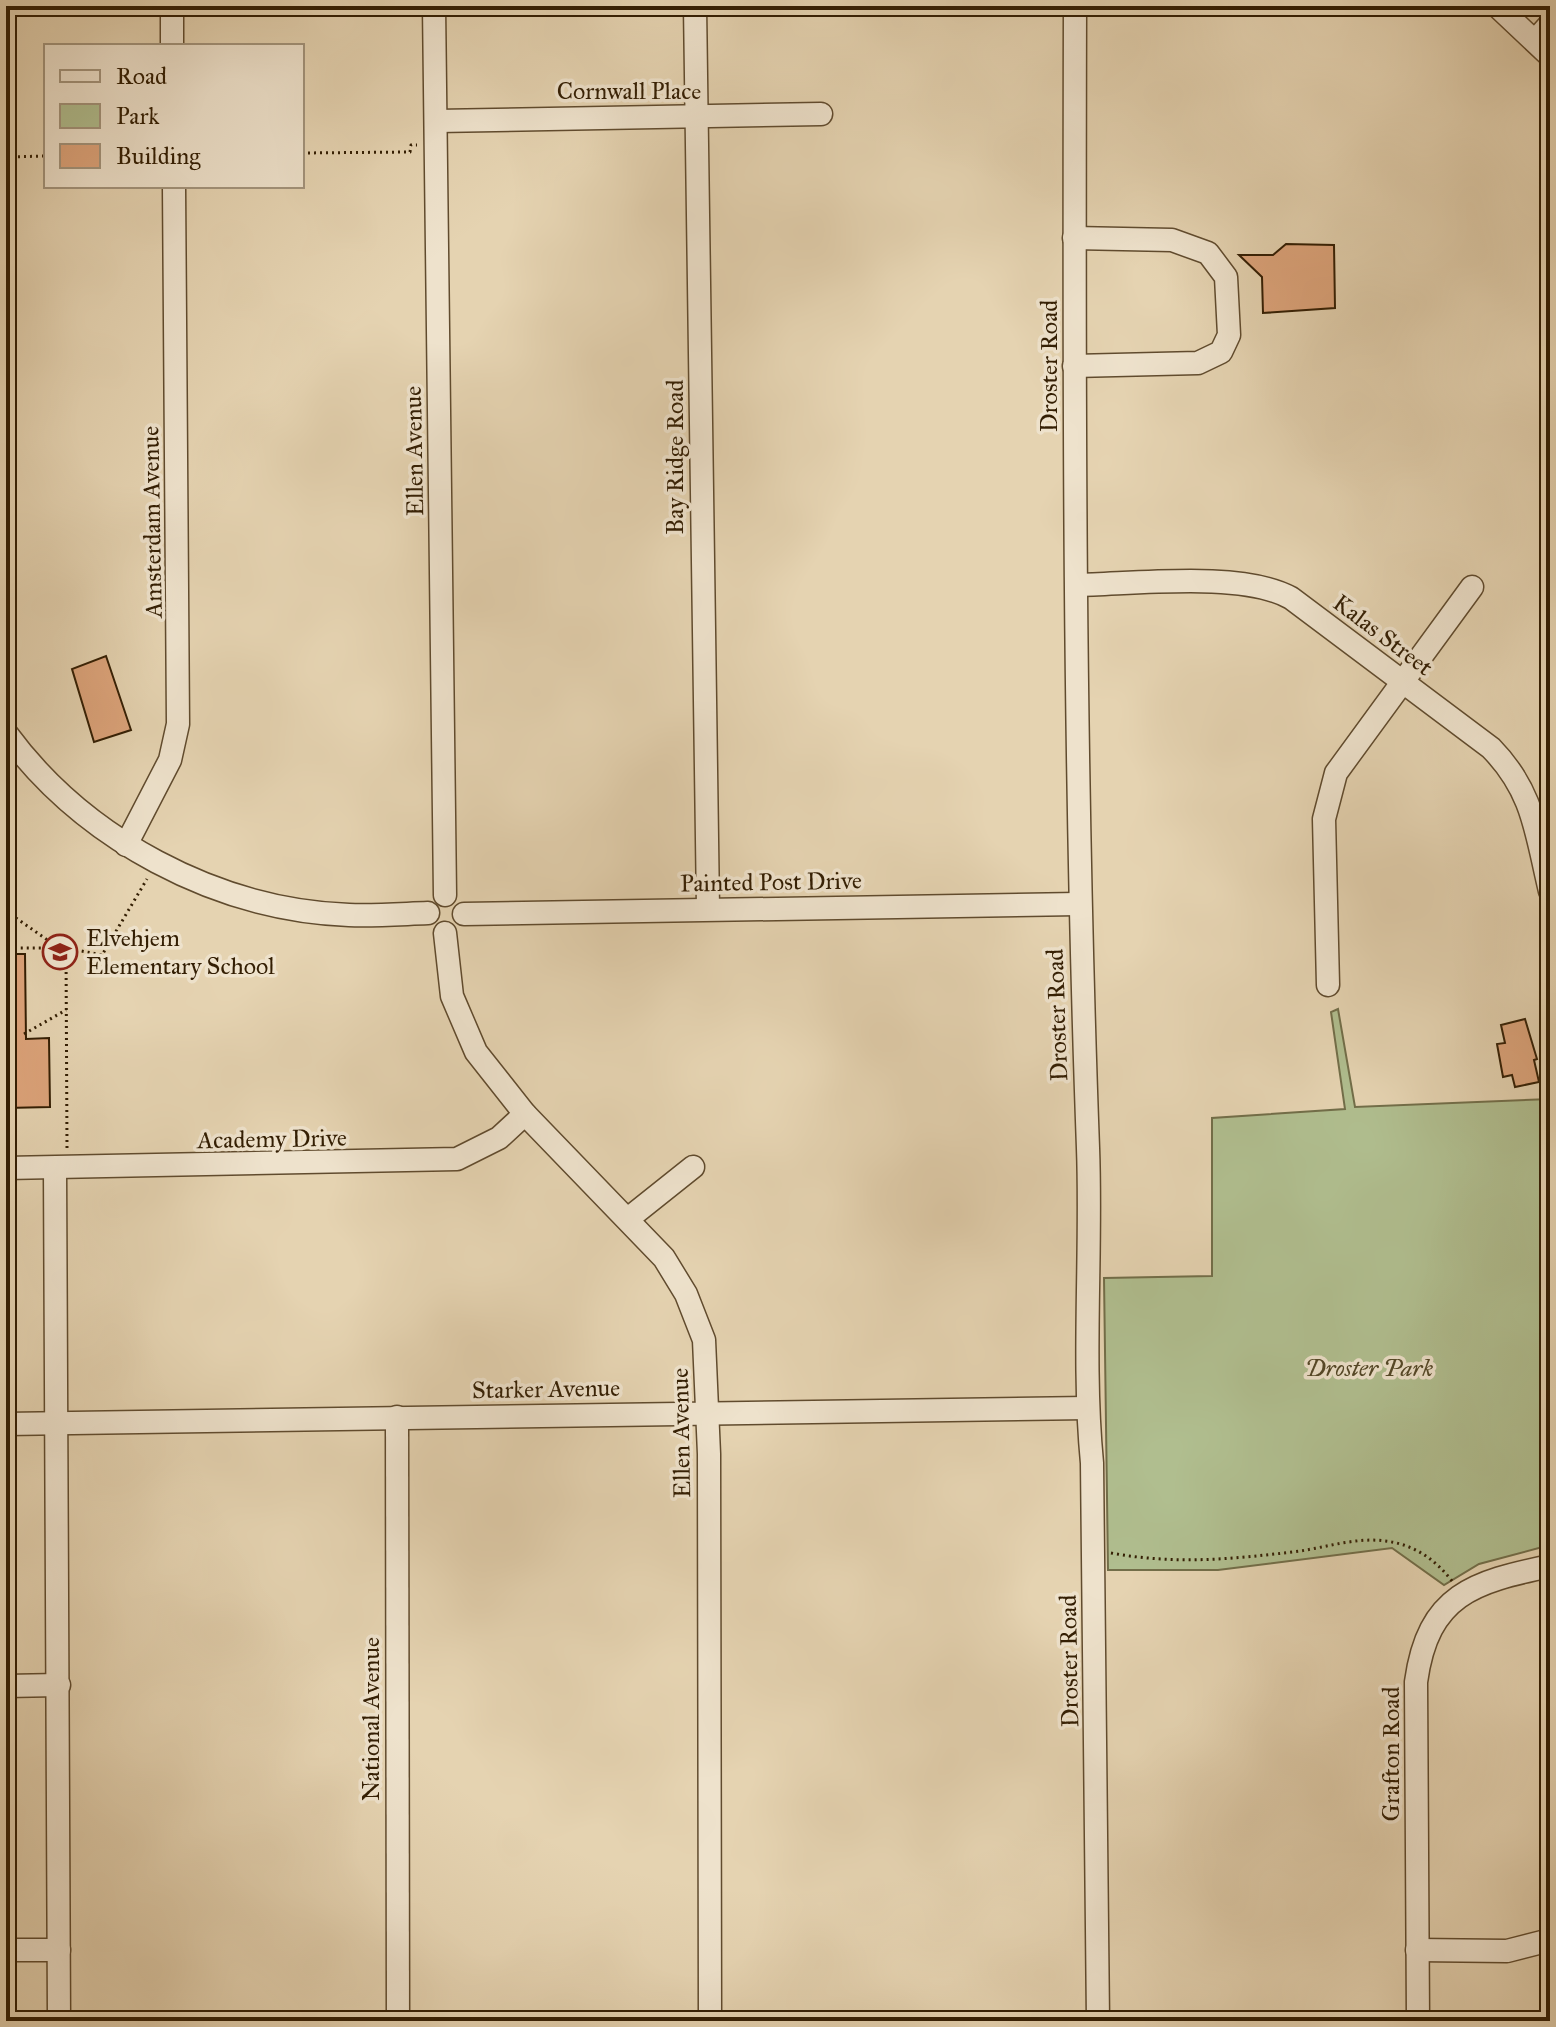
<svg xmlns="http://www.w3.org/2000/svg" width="1556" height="2027" viewBox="0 0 1556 2027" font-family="'IM FELL Great Primer',serif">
  <rect width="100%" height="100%" fill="#e5d3b1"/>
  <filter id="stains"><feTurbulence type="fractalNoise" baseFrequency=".0025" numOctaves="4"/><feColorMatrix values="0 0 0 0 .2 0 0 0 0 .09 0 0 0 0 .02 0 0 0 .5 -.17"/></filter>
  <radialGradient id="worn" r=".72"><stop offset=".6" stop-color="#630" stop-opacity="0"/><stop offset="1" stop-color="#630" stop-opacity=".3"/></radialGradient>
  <path fill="#b0be8f" stroke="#726e49" stroke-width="2" d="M1338 1009 1355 1107 1550 1099V1545L1479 1564 1444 1585 1392 1548 1218 1570H1108L1104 1278 1212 1276V1118L1345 1109 1331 1012Z"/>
  <g fill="#dda47b" stroke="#331e03" stroke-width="2">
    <path d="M1286 244 1334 245 1335 308 1263 313 1262 277 1239 255H1273Z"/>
    <path d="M106 656 131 730 94 742 72 669Z"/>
    <path d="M6 954H25L26 1039 49 1038 50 1107 6 1108Z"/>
    <path d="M1525 1019 1537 1059 1534 1060 1539 1082 1515 1087 1512 1075 1503 1077 1497 1044 1505 1043 1501 1025Z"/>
  </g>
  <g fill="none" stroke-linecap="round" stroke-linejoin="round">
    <g stroke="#604b2e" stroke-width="25">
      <g id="minor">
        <path d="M172 6V46"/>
        <path d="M434 6 445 895"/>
        <path d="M695 6 708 908"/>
        <path d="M1075 6C1074 387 1074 768 1088 1148 1092 1252 1082 1360 1092 1463L1098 2021"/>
        <path d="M1497 6 1550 56"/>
        <path d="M1535 41 1550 24"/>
        <path d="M437 121 821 114"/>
        <path d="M1074 238 1172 240 1208 253 1226 277 1229 335 1221 352 1198 363 1074 366"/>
        <path d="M1077 585C1135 584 1243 571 1291 598L1491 748C1534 792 1536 833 1550 891"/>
        <path d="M6 733C84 839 216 910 349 915 375 916 401 914 428 913"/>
        <path d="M126 845 170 760 178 724 174 186"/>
        <path d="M464 914 1078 904"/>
        <path d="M445 933 452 996 476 1052 525 1114 664 1258 686 1294 704 1340 709 1454 710 2021"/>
        <path d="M1328 985 1324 819 1336 773 1472 587"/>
        <path d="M6 1168 457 1159 499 1138 525 1114"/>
        <path d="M55 1168 59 2021"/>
        <path d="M629 1218 693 1167"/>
        <path d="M397 1417 398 2021"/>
        <path d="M6 1424 1087 1408"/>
        <path d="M6 1686 59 1685"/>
        <path d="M6 1950H59"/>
        <path d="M1417 1950 1507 1951 1550 1940"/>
        <path d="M1418 2021 1416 1682C1428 1594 1474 1582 1550 1566"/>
      </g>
    </g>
    <g stroke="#331e03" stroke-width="3" stroke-dasharray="2 4" stroke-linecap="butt">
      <path d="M302 153 410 152 411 145H417"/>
      <path d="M6 157 46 156"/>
      <path d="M6 787 15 778 17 780"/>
      <path d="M6 911 46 939 66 948H6"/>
      <path d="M24 1034 66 1010"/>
      <path d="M67 1148 66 948 102 955 147 879"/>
      <path d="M1111 1553C1176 1565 1235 1559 1300 1551 1327 1547 1358 1537 1385 1541 1413 1544 1435 1559 1452 1581"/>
    </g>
    <use href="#minor" stroke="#eee2cc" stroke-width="22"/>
  </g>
  <defs>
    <g id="school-ring" transform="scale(1.8)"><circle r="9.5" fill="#eee2cc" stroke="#8f2418" stroke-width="1.5"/><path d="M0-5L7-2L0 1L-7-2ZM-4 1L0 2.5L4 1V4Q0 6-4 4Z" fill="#8f2418"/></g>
  </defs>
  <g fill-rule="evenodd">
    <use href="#school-ring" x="60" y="952"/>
  </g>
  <g text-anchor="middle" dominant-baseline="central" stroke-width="7" stroke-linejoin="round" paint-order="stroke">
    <g font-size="24" fill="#331e03" stroke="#eee2cc">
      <text x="629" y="91">Cornwall Place</text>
      <text transform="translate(1049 366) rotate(-90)">Droster Road</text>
      <text transform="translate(414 451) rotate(-91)">Ellen Avenue</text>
      <text transform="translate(675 457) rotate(-90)">Bay Ridge Road</text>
      <text transform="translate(152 522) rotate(-91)">Amsterdam Avenue</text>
      <text transform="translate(1383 635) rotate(37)">Kalas Street</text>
      <text transform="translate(771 882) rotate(-1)">Painted Post Drive</text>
      <text transform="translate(1057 1015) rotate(-92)">Droster Road</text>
      <text transform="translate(272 1139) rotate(-1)">Academy Drive</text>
      <text transform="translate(546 1389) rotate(-1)">Starker Avenue</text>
      <text transform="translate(681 1433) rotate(-91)">Ellen Avenue</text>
      <text transform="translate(1069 1661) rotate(-91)">Droster Road</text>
      <text transform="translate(371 1719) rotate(-90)">National Avenue</text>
      <text transform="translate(1391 1754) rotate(-90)">Grafton Road</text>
    </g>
    <g font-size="24" fill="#331e03" stroke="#eee2cc" text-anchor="start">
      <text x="86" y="938">Elvehjem<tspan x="86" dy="28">Elementary School</tspan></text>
    </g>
    <g font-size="24" font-style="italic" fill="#524626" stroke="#eee2cc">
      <text x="1369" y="1368">Droster Park</text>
    </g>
  </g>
  <rect width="1556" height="2027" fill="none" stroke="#e5d3b1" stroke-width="32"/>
  <rect x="8" y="8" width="1540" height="2011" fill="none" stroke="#331e03" stroke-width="4"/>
  <rect x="16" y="16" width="1524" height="1995" fill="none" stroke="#331e03" stroke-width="2"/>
  <rect x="44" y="44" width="260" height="144" fill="#eee2cc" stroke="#a3947c" stroke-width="2"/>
  <rect x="60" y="70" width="40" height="12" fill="#eee2cc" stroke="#a3947c" stroke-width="2"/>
  <text x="116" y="84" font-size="24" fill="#331e03">Road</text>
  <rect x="60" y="104" width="40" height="24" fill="#b0be8f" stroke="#a3947c" stroke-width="2"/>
  <text x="116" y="124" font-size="24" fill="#331e03">Park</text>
  <rect x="60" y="144" width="40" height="24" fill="#dda47b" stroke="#a3947c" stroke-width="2"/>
  <text x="116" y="164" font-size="24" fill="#331e03">Building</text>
  <rect width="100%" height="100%" filter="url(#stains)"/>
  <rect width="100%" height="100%" fill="url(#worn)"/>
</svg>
